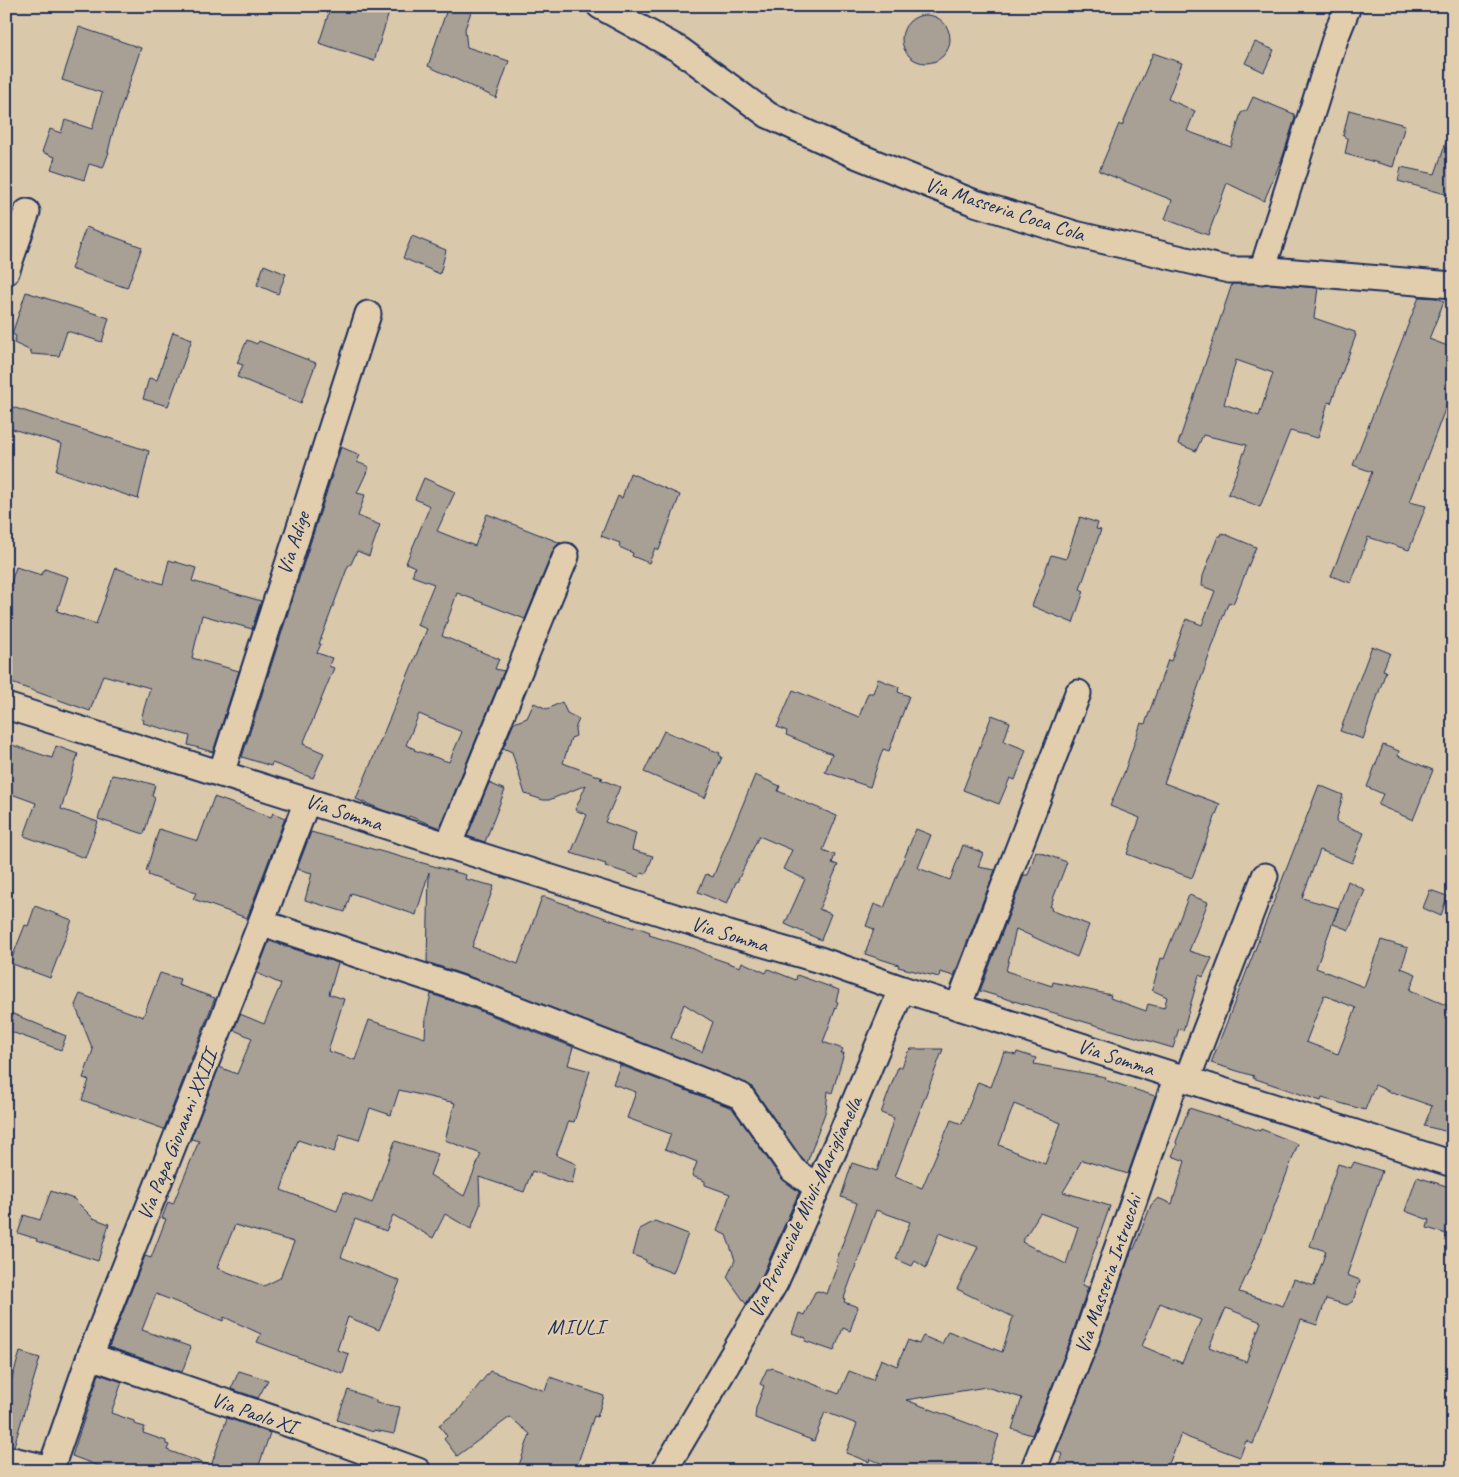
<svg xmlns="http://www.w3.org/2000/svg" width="1459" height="1477" viewBox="0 0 1459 1477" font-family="Caveat,sans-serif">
  <rect width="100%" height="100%" fill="#dac8aa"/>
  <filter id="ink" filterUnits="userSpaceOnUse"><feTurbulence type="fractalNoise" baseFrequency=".02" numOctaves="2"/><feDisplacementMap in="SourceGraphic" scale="10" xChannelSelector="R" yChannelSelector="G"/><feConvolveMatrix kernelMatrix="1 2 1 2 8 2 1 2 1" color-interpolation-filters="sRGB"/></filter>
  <g filter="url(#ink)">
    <g fill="#a89f95" stroke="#1b2f5e" fill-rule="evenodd">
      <path d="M331 6H391L374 61 319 43Z"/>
      <path d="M448 6H473L465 29 467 47 509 61 496 98 428 66Z"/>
      <circle cx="926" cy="39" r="24"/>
      <path d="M79 27 141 48 112 135 108 152H109L103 168 89 164 84 180 51 169 55 157 42 152 50 129 61 133 65 120 92 129 102 93 62 80Z"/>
      <path d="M1255 42 1274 50 1264 72 1245 63Z"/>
      <path d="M1153 53 1182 63 1168 99 1195 111 1187 131 1231 147 1241 113 1247 110 1253 97 1294 114 1295 118 1283 156 1264 201 1227 183 1208 235 1165 219 1172 200 1099 171 1119 124 1122 126Z"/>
      <path d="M1349 110 1405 125 1393 167 1345 154 1348 139 1343 136Z"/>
      <path d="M1450 131H1453V196L1398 181 1401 167 1435 174Z"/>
      <path d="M86 227 142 247 127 288 71 269Z"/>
      <path d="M412 236 446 250 440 274 403 258Z"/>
      <path d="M264 265 286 274 278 294 257 285Z"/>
      <path d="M1232 284H1270L1318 288 1314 318 1355 332V335H1356L1331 403 1328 402 1318 438 1290 431 1260 507 1228 494 1247 445 1203 435 1196 451 1178 444ZM1236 360 1273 373 1259 416 1224 404Z"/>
      <path d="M26 292 109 318 102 342 67 331 59 356 31 354V351L14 343 16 336 12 334Z"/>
      <path d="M1419 297 1437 298 1444 301 1429 339 1453 348V388L1410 502 1426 506 1409 550 1368 537 1351 583 1331 576 1372 472 1353 465Z"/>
      <path d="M173 332 192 339 168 406 143 399 149 378 157 380Z"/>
      <path d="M247 340 257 344 259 341 316 363 301 403 237 377 243 365 237 363Z"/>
      <path d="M6 405 149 451 138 499 56 471 62 444 6 427Z"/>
      <path d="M341 447 360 455 357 462 369 467 357 493 365 495 358 516 380 525 369 556 357 551 351 564 348 566 319 644H321L317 653 332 658 329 666 334 668 303 744 324 753 313 778 272 763 271 766 242 757Z"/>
      <path d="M630 473 680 495 659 550 655 548 649 563 632 556 633 553 619 547 620 543 601 536 611 511H612L618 496 622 498Z"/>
      <path d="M424 478 455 492 437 531 475 546 487 514 561 543 557 545 553 551 525 619 457 593 442 636 499 659 495 669 504 671 440 828 409 816 408 818 385 811 356 799 427 629 417 625 434 584 412 576 415 567 406 563 430 506 415 499ZM419 714 462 732 449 762 414 750 415 749 406 745Z"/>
      <path d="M1080 517 1098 523 1096 529 1101 530 1080 589 1084 591 1073 623 1032 606 1051 555 1066 559Z"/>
      <path d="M1222 533 1256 547 1233 604 1229 602 1225 611 1164 783 1220 804 1192 878 1127 854 1140 818 1110 806 1124 773 1141 723 1145 724 1168 660 1171 661 1186 619 1202 625 1215 591 1202 586 1203 576 1218 536H1221Z"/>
      <path d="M169 560 196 568 192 581 261 601 252 629 202 615 192 658 239 671 213 752 188 745 190 736 143 723 144 720 141 719 150 688 103 675 90 711 6 681V597L16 567 41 575 45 569 68 577 57 611 96 624 116 568 163 584Z"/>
      <path d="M1372 646 1390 653 1383 670 1386 671 1363 739 1340 731Z"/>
      <path d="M878 679 899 687 898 692 909 696 889 751 883 749 870 787 825 772 832 754 786 735 787 731 777 727 793 690 859 717 868 693H873Z"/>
      <path d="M562 702 567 713 579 719 575 729 576 736 571 738 563 763 603 778 600 779 620 787 605 822 636 833 632 850 653 856 646 874 641 873 639 877 605 866 606 864 571 853 587 815 575 810 586 785 549 800H543L525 794 512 752 503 748 514 723 527 718 534 703 547 709Z"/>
      <path d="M992 715 1010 722 1004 741 1026 750 1015 780 1010 778 999 804 963 790Z"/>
      <path d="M664 731 720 753 719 755 722 757 705 798 644 772Z"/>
      <path d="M6 743 52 758 56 746 78 754 61 809 98 822 85 858 24 836 36 803 6 792Z"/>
      <path d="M1383 745 1399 751 1398 756 1433 770 1413 820 1378 805 1383 794 1367 787Z"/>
      <path d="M112 775 123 777V776L155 785 152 796 155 798 144 834 98 819Z"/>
      <path d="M755 775 780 786 778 791 837 816 823 850 835 855 832 863 838 865 819 909 831 914 821 940 785 924 805 879 783 869 792 850 759 836 737 882H736L727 904 698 892 706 874 713 877Z"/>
      <path d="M489 783 505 790 485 842 467 836Z"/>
      <path d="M1319 785 1343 795 1336 822 1364 833 1352 863 1320 850 1302 898 1338 908 1316 968 1364 987 1381 940 1408 948 1401 968 1416 974 1410 990 1453 1008V1133L1424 1126 1432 1106 1398 1094 1397 1095 1375 1085 1365 1110 1322 1098 1321 1101 1253 1078 1254 1076 1211 1063ZM1324 995 1356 1008 1338 1054 1306 1042Z"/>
      <path d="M214 797 271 817 273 813 285 818 247 918 193 899 196 893 148 875 149 872 146 871 159 829 198 841Z"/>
      <path d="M916 829 931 835 918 868 950 880 963 845 983 853 978 867 995 870 954 976 940 972 939 977 898 967 899 965 865 954 874 929 866 926 874 904 884 908Z"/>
      <path d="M311 832 466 875 465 879 494 886 472 947 518 964 542 897H545L634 928V926L650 932 649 935 695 949 711 957 740 967 742 962 766 973 768 969 796 980 797 975 839 990 836 1001 838 1002 823 1042 843 1049 841 1053H844L832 1093 828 1091 826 1110 807 1163 803 1160 753 1088 746 1083 485 982 427 962 429 872 416 915 351 893 345 912 305 900 312 873 297 869ZM684 1004 713 1022 702 1052 671 1038Z"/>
      <path d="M1036 851 1067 862 1050 907H1052L1051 910 1089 925 1077 957 1016 929 1006 971 1052 986 1053 982 1111 995 1110 998 1146 1011 1148 1004 1164 1008 1167 997 1152 990 1161 958 1164 959 1189 895 1208 902 1189 951 1212 958 1203 977 1199 975 1183 1031 1179 1028 1173 1048 980 991 1024 875H1028Z"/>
      <path d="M1348 881 1365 890 1349 930 1333 924Z"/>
      <path d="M1430 890 1447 896 1441 916 1423 908Z"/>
      <path d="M35 906 72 920 50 978 10 963 25 925 28 926Z"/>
      <path d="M269 941 338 963 329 994 344 999 328 1051 355 1060 369 1020 425 1038 426 1016 431 994 475 1009 573 1047 568 1065 590 1071 574 1122 569 1121 556 1155 576 1164 572 1184 532 1171 524 1192 479 1177 480 1205 471 1229 445 1214 433 1238 393 1215 386 1231 355 1219 341 1257 400 1281 379 1330 348 1317 337 1350 349 1354 343 1374 257 1342 261 1334 224 1317 223 1321 156 1294 142 1330 191 1347 182 1372 109 1347 145 1256 151 1258 166 1219 162 1218 168 1202 173 1204 199 1141 191 1139 219 1067 237 1074 252 1038 234 1030 240 1014 264 1024 281 984 257 973ZM399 1090 455 1103 445 1140 481 1154 464 1196 430 1175 438 1154 395 1141 372 1203 344 1192 337 1211 281 1190 298 1140 334 1152 340 1134 359 1140 370 1108 391 1115ZM235 1225 294 1242 280 1278 264 1286 217 1268Z"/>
      <path d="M160 973 180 979 178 985 215 998 164 1129 82 1100 89 1080 83 1078 93 1050 75 1005 80 994 143 1017Z"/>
      <path d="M6 1011 66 1036 61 1050 6 1030Z"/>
      <path d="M911 1049H943L895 1177 922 1188 951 1120 962 1124 978 1082 991 1087 1004 1052 1016 1055 1017 1052 1036 1058 1034 1064 1106 1077 1105 1080 1155 1096 1128 1174 1082 1160 1063 1192 1110 1206 1082 1285 1088 1287 1070 1342 1032 1435 1012 1429 1022 1398 986 1387 906 1400 999 1435 986 1471H902L870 1459 869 1462 846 1453 857 1424 825 1412 814 1441 755 1418 756 1408 764 1386 760 1384 767 1369H771L772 1368 839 1394 849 1371 873 1380 881 1359 897 1366 908 1340 919 1344 923 1336 942 1344 948 1331 1002 1352 1013 1317 957 1289 978 1247 939 1233 926 1268 915 1261 912 1266 896 1259 910 1222 876 1210 844 1298 845 1299 844 1302 858 1307 850 1331 843 1328 834 1351 805 1341 806 1338 792 1333 799 1313 804 1315 815 1292 818 1291 827 1294 838 1263 836 1262 857 1203 841 1197 852 1163 877 1171 894 1118 881 1113 898 1067H902L907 1053ZM1014 1104 1061 1123 1045 1164 999 1145ZM1040 1213 1078 1227 1066 1264 1022 1242Z"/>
      <path d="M620 1065 732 1108 781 1178 799 1192 762 1276 746 1304 727 1277 735 1260 726 1235 717 1231 730 1194 705 1185V1181L692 1176 697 1162 665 1149 671 1134 627 1118 636 1092 613 1084Z"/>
      <path d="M1189 1108 1227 1120V1119L1260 1131 1261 1129 1298 1144 1258 1249 1239 1292 1283 1306 1294 1279 1314 1286 1326 1251 1310 1246 1338 1164 1351 1168 1354 1162 1382 1171 1347 1275 1360 1280 1353 1301 1347 1305 1326 1299 1317 1325 1301 1320 1253 1444 1246 1441 1240 1457 1189 1438 1181 1434 1166 1471H1057L1063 1454 1056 1451 1096 1352 1132 1249H1134L1151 1205 1158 1198 1172 1204 1185 1161 1172 1156 1177 1145 1176 1142ZM1160 1303 1201 1320 1182 1363 1142 1346ZM1226 1308 1261 1322 1246 1362 1209 1347Z"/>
      <path d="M1417 1177 1453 1188V1236L1427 1228 1429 1220 1405 1211Z"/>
      <path d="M51 1191 74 1199 93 1218 109 1224 98 1261 36 1241 37 1239 18 1233 24 1215 40 1220Z"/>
      <path d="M655 1221 688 1234 673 1273 646 1263V1260L633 1255 640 1229Z"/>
      <path d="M20 1352 40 1358 14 1446 6 1447V1398Z"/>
      <path d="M239 1371 268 1380 258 1398 231 1389Z"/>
      <path d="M490 1371 545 1391 550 1377 604 1396 597 1417 594 1416 575 1471H517L530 1434 510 1417 457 1456 444 1439 447 1436 439 1425 458 1411Z"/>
      <path d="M99 1374 122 1382 111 1413 134 1421V1424L145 1427 143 1433 166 1441V1444L169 1445 167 1450 211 1466 227 1418 270 1433 257 1471H145L127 1465 125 1471H112L72 1456Z"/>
      <path d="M348 1390 376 1400V1403L400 1407 394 1434 374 1430 373 1432 337 1420Z"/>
    </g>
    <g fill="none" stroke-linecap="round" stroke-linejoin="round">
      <g stroke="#1b2f5e" stroke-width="29">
        <g id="minor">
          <path d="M600 6 680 50 768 115 853 154 975 203 1075 234 1229 270H1271L1453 285"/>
          <path d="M1262 271 1336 36 1348 6"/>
          <path d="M6 272 27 212"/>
          <path d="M6 706 729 934 820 960 902 989 1453 1164"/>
          <path d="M221 774 368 314"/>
          <path d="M448 846 566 556"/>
          <path d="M262 923 480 995 741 1096 793 1170 817 1187"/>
          <path d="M958 1007 1078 693"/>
          <path d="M1187 1079 1265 876"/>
          <path d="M90 1356 298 1427 418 1471"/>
          <path d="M6 1462 12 1460 51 1469"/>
          <path d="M50 1471 90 1356 259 928 307 801"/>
          <path d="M664 1471 775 1283 842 1132 902 989"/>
          <path d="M1033 1471 1083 1347 1177 1076"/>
        </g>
      </g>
      <use href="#minor" stroke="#e2cead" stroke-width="25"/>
    </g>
  </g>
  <g text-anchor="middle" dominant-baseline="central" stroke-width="5" stroke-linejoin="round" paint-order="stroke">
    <g font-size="21" fill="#1b2f5e" stroke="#e2cead">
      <text transform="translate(1005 209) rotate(18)">Via Masseria Coca Cola</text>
      <text transform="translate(293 543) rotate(-72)">Via Adige</text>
      <text transform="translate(344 812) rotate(18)">Via Somma</text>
      <text transform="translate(730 934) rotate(17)">Via Somma</text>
      <text transform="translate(1116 1057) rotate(18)">Via Somma</text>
      <text transform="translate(177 1135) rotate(-68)">Via Papa Giovanni XXIII</text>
      <text transform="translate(805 1207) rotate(-65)">Via Provinciale Miuli-Mariglianella</text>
      <text transform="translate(1108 1274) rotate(-71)">Via Masseria Intrucchi</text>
      <text transform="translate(254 1413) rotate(19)">Via Paolo XI</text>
    </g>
    <g font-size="22" letter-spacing="1" fill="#1b2f5e" stroke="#e2cead">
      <text x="576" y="1327">MIULI</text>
    </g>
  </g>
  <rect width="1459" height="1477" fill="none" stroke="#e2cead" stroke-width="25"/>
  <rect x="12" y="12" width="1434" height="1452" fill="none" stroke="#1b2f5e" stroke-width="2" filter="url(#ink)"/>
</svg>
